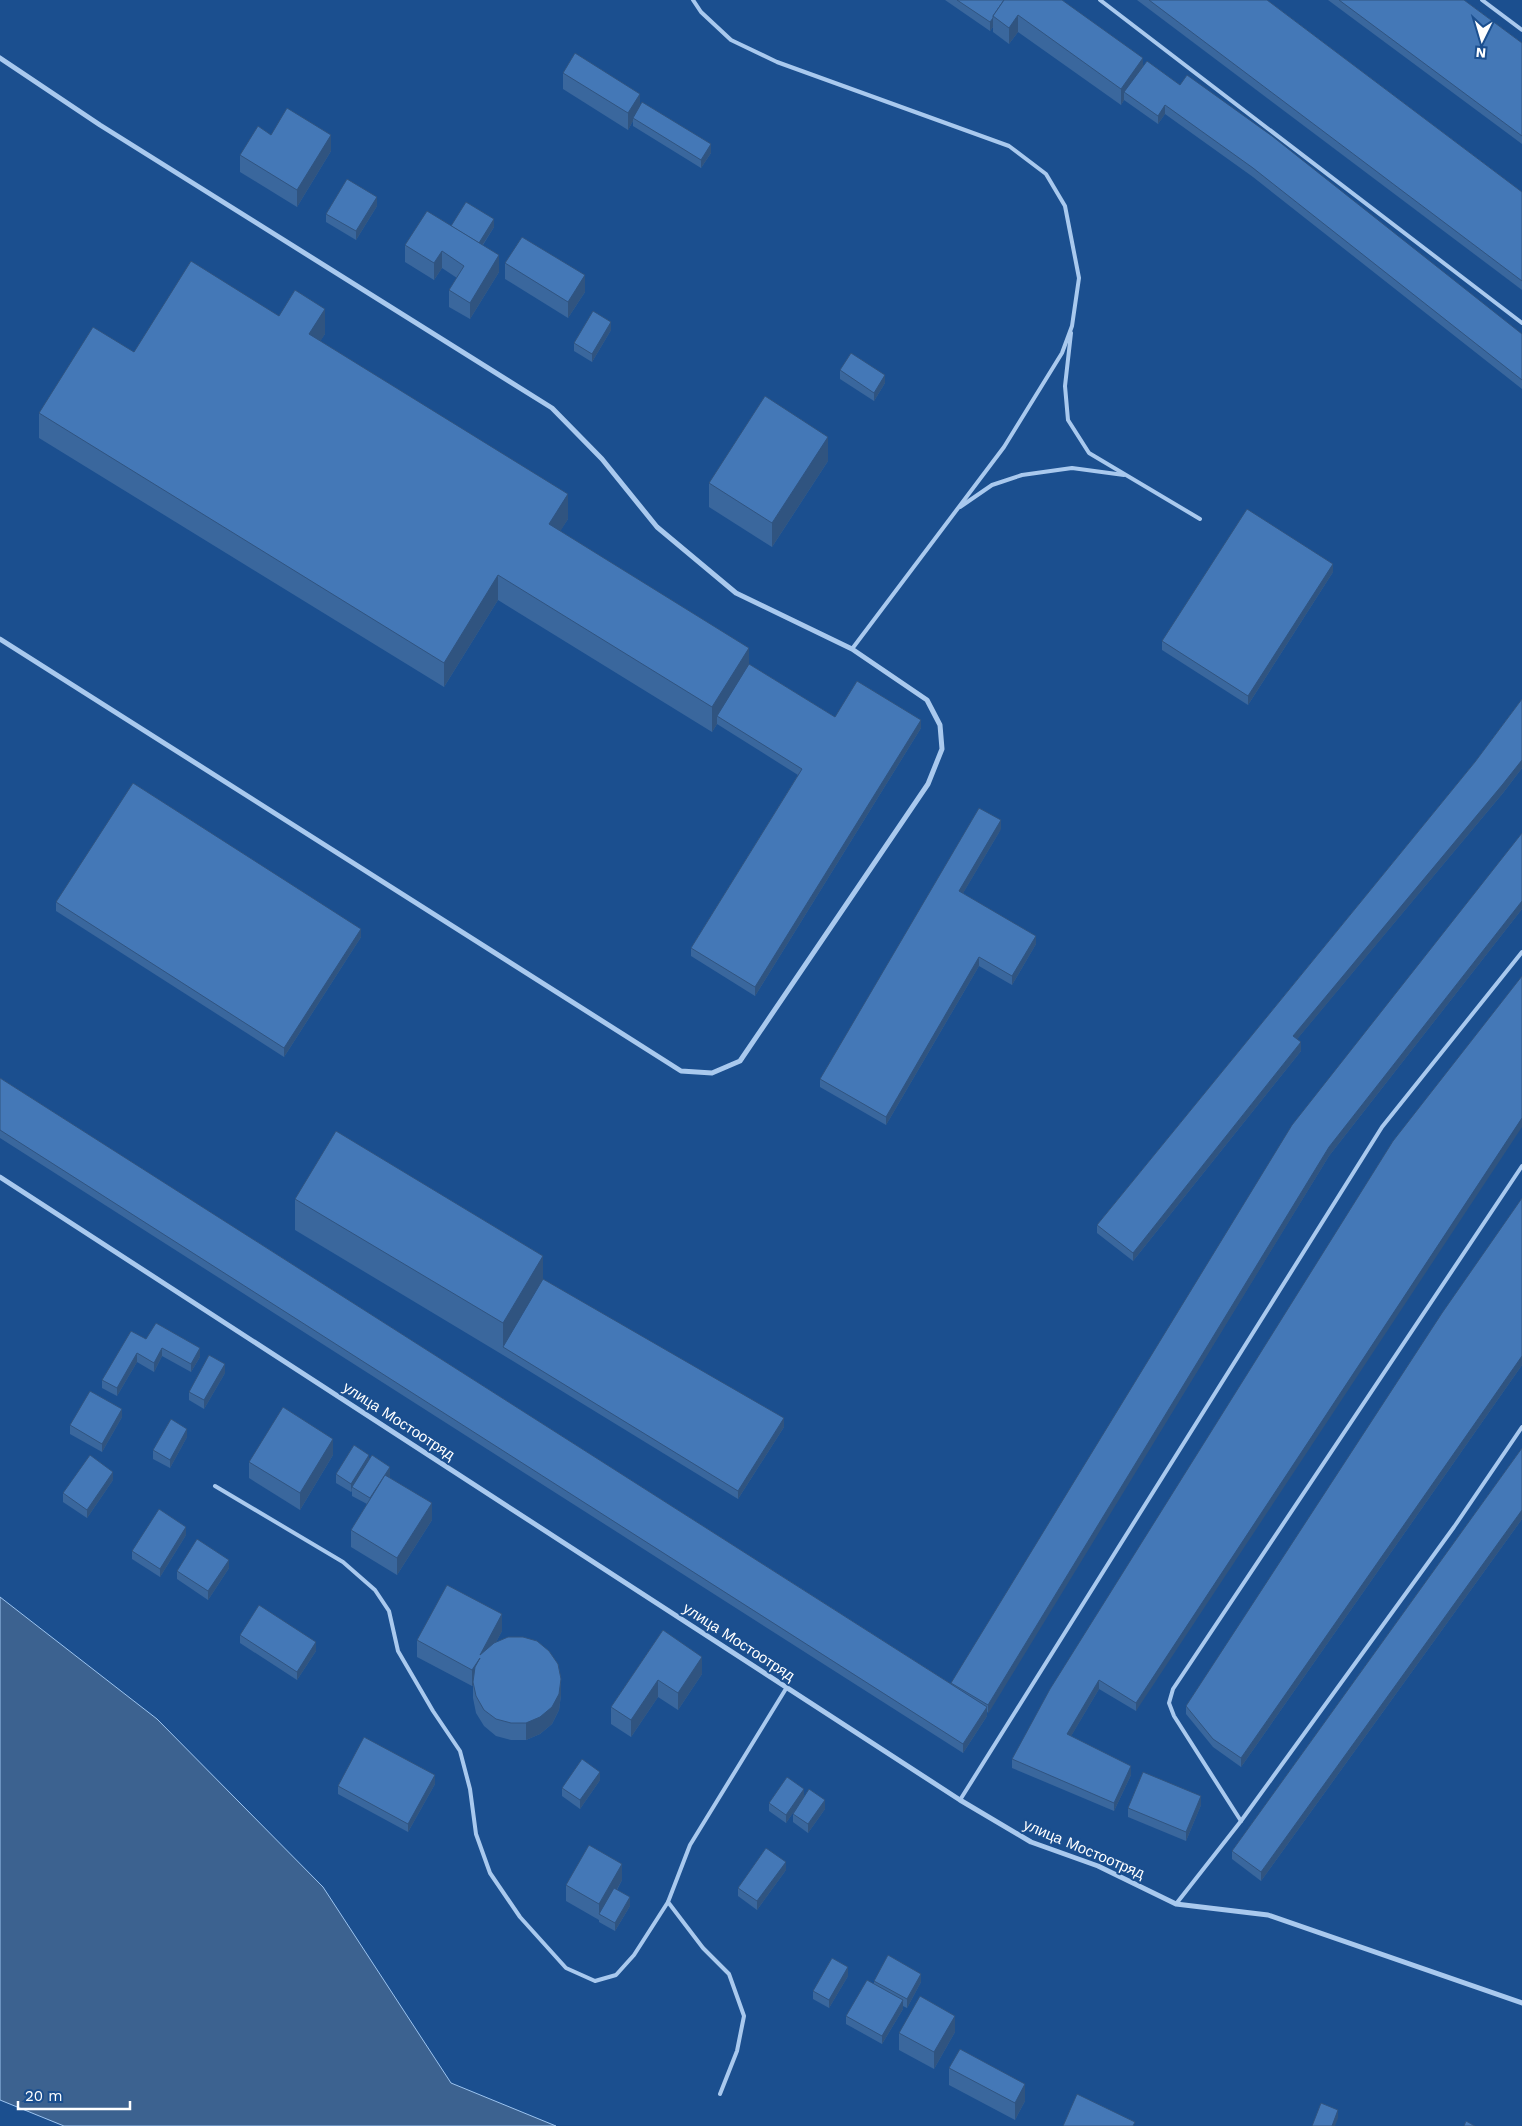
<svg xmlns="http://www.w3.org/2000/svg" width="1522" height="2126" viewBox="0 0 1522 2126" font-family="'Work Sans',sans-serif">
  <rect width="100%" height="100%" fill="#1b4f8f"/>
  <path fill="#3c6290" stroke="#9cc4f0" d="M0 1597 157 1719 323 1887 451 2083 556 2126H64L0 2100Z"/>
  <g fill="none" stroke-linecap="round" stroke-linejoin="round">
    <g stroke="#a9c9ee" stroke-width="4">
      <path d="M693 0 701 12 731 40 777 62 1009 146 1046 174 1065 206 1079 278 1072 326 1062 353 1004 447 852 649"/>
      <path d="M1100 0 1522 323"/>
      <path d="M1482 0 1522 30"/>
      <path d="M1071 333 1065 386 1068 420 1089 453 1200 519"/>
      <path d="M960 507 992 485 1022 475 1072 468 1124 475"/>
      <path d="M215 1486 343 1562 375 1590 389 1611 398 1651 433 1711 460 1751 470 1789 476 1834 490 1873 520 1917 566 1968 595 1981 616 1975 634 1955 668 1902"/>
      <path d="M960 1800 1382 1127 1522 952"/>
      <path d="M1241 1821 1174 1716 1169 1703 1173 1689 1522 1166"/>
      <path d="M1176 1904 1241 1821 1454 1527 1522 1427"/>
      <path d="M720 2094 737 2051 744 2016 729 1974 703 1948 668 1902 690 1845 787 1687"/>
    </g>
    <g stroke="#a9c9ee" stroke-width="5">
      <path d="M0 58 100 125 552 408 602 459 657 527 736 593 852 649 927 700 940 725 942 749 928 784 740 1061 712 1073 681 1071 0 639"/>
      <path d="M0 1177 960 1800 1031 1842 1098 1866 1176 1904 1268 1915 1522 2003"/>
    </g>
  </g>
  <g fill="#3a679d">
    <path d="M945 0H1062L1143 66 1522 334V389L1253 177 1165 114 1158 124 1124 100 1121 105 1018 32 1009 44 993 32V27L990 31Z"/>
    <path d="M1137 0H1267L1522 192V290Z"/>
    <path d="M1328 0H1464L1522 43V144Z"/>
    <path d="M563 73 640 107 711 153 701 168 633 126V121L628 130 563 89Z"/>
    <path d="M271 135 331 151 297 207 240 172V155Z"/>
    <path d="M377 206 356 240 326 222V214Z"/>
    <path d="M451 226 494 227 483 245 499 272 470 319 449 307V290L457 278 442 268 434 280 405 262V245Z"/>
    <path d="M505 263 585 292 568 318 505 279Z"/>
    <path d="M279 316 325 334 320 341 568 519 560 531 749 664 835 717 921 728 755 996 691 956V948L798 775 717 724 712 732 498 600 444 687 39 438V413L134 352Z"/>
    <path d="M611 330 592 362 574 351V343Z"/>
    <path d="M840 370 885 383 874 401 840 379Z"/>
    <path d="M828 461 772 547 709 507V483Z"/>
    <path d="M1333 572 1248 705 1162 650V641Z"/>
    <path d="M1522 699V768L1503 793 1297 1039 1301 1051 1133 1261 1097 1233V1225L1475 762Z"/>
    <path d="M1001 829 963 893 1036 944 1012 985 979 966 886 1125 820 1087V1079Z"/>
    <path d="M1522 833V909L1329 1156 987 1713V1716L963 1753 0 1138V1078L951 1684V1683Z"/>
    <path d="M56 902 361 937 284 1057 56 911Z"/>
    <path d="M1393 1141 1136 1711 1099 1689 1071 1736 1131 1775 1114 1811 1012 1768V1759Z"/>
    <path d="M1522 1198V1365L1241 1767 1213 1747 1186 1714V1706Z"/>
    <path d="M295 1199 543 1279 784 1427 738 1499 503 1355 295 1230Z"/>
    <path d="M146 1339 200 1357 191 1372 162 1356 154 1372 137 1362 117 1396 102 1388V1380Z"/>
    <path d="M225 1373 204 1409 189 1400V1392Z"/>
    <path d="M122 1417 102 1452 70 1434V1425Z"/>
    <path d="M187 1437 170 1468 153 1459V1450Z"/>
    <path d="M1522 1448V1519L1261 1881 1232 1859V1851Z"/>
    <path d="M333 1455 300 1510 249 1478V1462Z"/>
    <path d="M369 1459 390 1476 389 1477 432 1520 397 1575 351 1547V1530L367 1504 352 1496V1491L351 1492 336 1483V1474Z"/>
    <path d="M113 1480 87 1518 63 1502V1493Z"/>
    <path d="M186 1535 160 1577 132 1559V1551Z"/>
    <path d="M229 1568 208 1600 177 1579V1571Z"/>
    <path d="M663 1630 702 1674 678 1710 658 1697 631 1737 611 1724V1707Z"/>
    <path d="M502 1631 496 1642 561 1695 559 1710 552 1724 540 1734 526 1740H511L496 1736 484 1726 476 1713 473 1698V1685L472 1686 417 1657V1640Z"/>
    <path d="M240 1635 316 1651 297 1680 240 1643Z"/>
    <path d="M600 1780 580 1809 562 1796V1788Z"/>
    <path d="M435 1784 408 1832 338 1794V1786Z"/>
    <path d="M804 1797 825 1809 808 1833 793 1822V1814L801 1801 786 1823 769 1811V1803Z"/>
    <path d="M1201 1805 1186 1841 1128 1817V1808Z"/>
    <path d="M786 1870 757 1910 738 1896V1888Z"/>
    <path d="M622 1880 617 1890 630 1906 615 1931 599 1922V1920L566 1901V1885Z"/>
    <path d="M848 1976 829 2008 813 1999V1991Z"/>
    <path d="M874 1981 921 1982 907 2008 903 2006V2009L882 2044 846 2024V2016L874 1983Z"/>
    <path d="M955 2032 934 2069 899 2050V2033Z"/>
    <path d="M949 2068 1025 2101 1015 2120 949 2085Z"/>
  </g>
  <g fill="#305480">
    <path d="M1018 15V32L1009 44V28Z"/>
    <path d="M993 18V27L990 31V22Z"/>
    <path d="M1143 58V75L1124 92V100L1121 105V89Z"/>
    <path d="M640 94V110L633 118V121L628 130V113Z"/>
    <path d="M1165 105V114L1158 124V116Z"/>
    <path d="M331 135V151L297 207V190Z"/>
    <path d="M711 144V153L701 168V160Z"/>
    <path d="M377 197V206L356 240V231Z"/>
    <path d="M494 219V227L476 255V246Z"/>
    <path d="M442 251V268L434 280V263Z"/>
    <path d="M499 255V272L470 319V303Z"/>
    <path d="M585 275V292L568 318V302Z"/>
    <path d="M325 309V334L309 359V334Z"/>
    <path d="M611 322V330L592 362V354Z"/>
    <path d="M885 375V383L874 401V393Z"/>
    <path d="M828 437V461L772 547V523Z"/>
    <path d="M568 494V519L549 549V524Z"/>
    <path d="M1333 564V572L1248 705V696Z"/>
    <path d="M498 575V600L444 687V663Z"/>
    <path d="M749 648V672L717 716V724L712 732V707Z"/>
    <path d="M921 720V728L755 996V987Z"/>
    <path d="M1522 760V768L1503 793 1293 1044V1036Z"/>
    <path d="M1001 820V829L959 900V891Z"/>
    <path d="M1522 901V909L1329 1156 988 1714V1705L1329 1147Z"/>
    <path d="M361 929V937L284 1057V1048Z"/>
    <path d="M1036 936V944L1012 985V976Z"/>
    <path d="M979 957V966L886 1125V1117Z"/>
    <path d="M1301 1042V1051L1133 1261V1253Z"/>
    <path d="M1522 1118V1127L1136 1711V1703Z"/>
    <path d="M543 1256V1287L503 1347V1355V1323Z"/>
    <path d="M162 1348V1356L154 1372V1363Z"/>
    <path d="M200 1348V1357L191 1372V1364Z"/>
    <path d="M137 1353V1362L117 1396V1388Z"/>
    <path d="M1522 1356V1365L1241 1767V1758Z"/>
    <path d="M225 1364V1373L204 1409V1400Z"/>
    <path d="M122 1409V1417L102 1452V1444Z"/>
    <path d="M784 1418V1427L738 1499V1491Z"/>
    <path d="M187 1429V1437L170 1468V1460Z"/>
    <path d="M333 1439V1455L300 1510V1493Z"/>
    <path d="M369 1455V1463L352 1487 351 1492V1484Z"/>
    <path d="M390 1467V1476L370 1507V1498Z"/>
    <path d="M113 1472V1480L87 1518V1510Z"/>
    <path d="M432 1503V1520L397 1575V1558Z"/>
    <path d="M1522 1510V1519L1261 1881V1872Z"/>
    <path d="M186 1527V1535L160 1577V1569Z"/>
    <path d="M229 1560V1568L208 1600V1591Z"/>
    <path d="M502 1614V1631L480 1672V1655Z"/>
    <path d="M316 1642V1651L297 1680V1672Z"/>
    <path d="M702 1657V1674L678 1710V1693Z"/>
    <path d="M480 1658 473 1682V1685L472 1686V1670Z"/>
    <path d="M561 1679V1695L559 1710 552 1724 540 1734 526 1740V1723Z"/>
    <path d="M658 1680V1697L631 1737V1720Z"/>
    <path d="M1099 1680V1689L1067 1743V1734Z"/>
    <path d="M987 1707V1716L963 1753V1744Z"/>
    <path d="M1131 1766V1775L1114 1811V1803Z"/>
    <path d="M600 1772V1780L580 1809V1800Z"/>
    <path d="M435 1775V1784L408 1832V1824Z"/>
    <path d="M804 1789V1797L786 1823V1815Z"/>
    <path d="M1201 1796V1805L1186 1841V1832Z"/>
    <path d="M825 1800V1809L808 1833V1824Z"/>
    <path d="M786 1862V1870L757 1910V1901Z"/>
    <path d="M622 1864V1880L602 1916 599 1914V1921V1904Z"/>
    <path d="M630 1897V1906L615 1931V1923Z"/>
    <path d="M848 1967V1976L829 2008V2000Z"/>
    <path d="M921 1974V1982L907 2008V1999Z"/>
    <path d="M903 2000V2009L882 2044V2036Z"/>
    <path d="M955 2016V2032L934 2069V2052Z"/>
    <path d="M1025 2084V2101L1015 2120V2103Z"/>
    <path d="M1338 2110V2118L1335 2126H1332Z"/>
  </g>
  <g fill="#4478b7" stroke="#305480">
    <path d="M957 0H1004L993 16V18L990 22Z"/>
    <path d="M1004 0H1062L1143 58 1121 89 1018 15 1009 28 993 16Z"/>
    <path d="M1149 0H1267L1522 192V281Z"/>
    <path d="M1339 0H1464L1522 43V136Z"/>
    <path d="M575 53 640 94 628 113 563 73Z"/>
    <path d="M1147 61 1180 85 1187 75 1272 136 1522 334V380L1253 168 1165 105 1158 116 1124 92Z"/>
    <path d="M642 102 711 144 701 160 633 118Z"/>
    <path d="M287 108 331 135 297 190 240 155 258 126 271 135Z"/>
    <path d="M347 179 377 197 356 231 326 214Z"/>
    <path d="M466 202 494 219 479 243 451 226Z"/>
    <path d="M427 211 499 255 470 303 449 290 464 266 442 251 434 263 405 245Z"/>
    <path d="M522 237 585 275 568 302 505 263Z"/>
    <path d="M191 261 279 316 295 290 325 309 309 334 568 494 549 524 749 648 712 707 498 575 444 663 39 413 93 327 134 352Z"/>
    <path d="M593 311 611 322 592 354 574 343Z"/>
    <path d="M851 353 885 375 874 393 840 370Z"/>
    <path d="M765 396 828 437 772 523 709 483Z"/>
    <path d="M1247 509 1333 564 1248 696 1162 641Z"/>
    <path d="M749 664 835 717 857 681 921 720 755 987 691 948 802 769 717 716Z"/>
    <path d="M1522 699V760L1503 784 1293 1036 1301 1042 1133 1253 1097 1225 1475 762Z"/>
    <path d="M133 783 361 929 284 1048 56 902Z"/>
    <path d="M979 808 1001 820 959 891 1036 936 1012 976 979 957 886 1117 820 1079Z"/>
    <path d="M1522 833V901L1329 1147 988 1705 951 1683 1292 1125Z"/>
    <path d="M1522 976V1118L1136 1703 1099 1680 1067 1734 1131 1766 1114 1803 1012 1759 1050 1689 1393 1141Z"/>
    <path d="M0 1078 987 1707 963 1744 0 1130Z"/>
    <path d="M336 1131 543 1256 503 1323 295 1199Z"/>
    <path d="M1522 1198V1356L1241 1758 1213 1739 1186 1706 1442 1313Z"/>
    <path d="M543 1279 784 1418 738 1491 503 1347Z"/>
    <path d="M156 1323 200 1348 191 1364 162 1348 154 1363 137 1353 117 1388 102 1380 131 1331 146 1339Z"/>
    <path d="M209 1355 225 1364 204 1400 189 1392Z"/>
    <path d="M90 1391 122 1409 102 1444 70 1425Z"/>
    <path d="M283 1407 333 1439 300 1493 249 1462Z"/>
    <path d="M171 1419 187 1429 170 1460 153 1450Z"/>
    <path d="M354 1445 369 1455 351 1484 336 1474Z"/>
    <path d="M1522 1448V1510L1261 1872 1232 1851Z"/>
    <path d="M90 1455 113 1472 87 1510 63 1493Z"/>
    <path d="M372 1455 390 1467 370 1498 352 1487Z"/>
    <path d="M385 1475 432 1503 397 1558 351 1530Z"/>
    <path d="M159 1509 186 1527 160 1569 132 1551Z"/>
    <path d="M197 1539 229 1560 208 1591 177 1571Z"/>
    <path d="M447 1585 502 1614 480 1655 494 1643 508 1637H523L537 1641 549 1651 558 1664 561 1679 559 1694 552 1707 540 1717 526 1723H511L496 1719 484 1710 476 1696 473 1682 475 1667 480 1658 472 1670 417 1640Z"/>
    <path d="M259 1605 316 1642 297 1672 240 1635Z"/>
    <path d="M663 1630 702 1657 678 1693 658 1680 631 1720 611 1707Z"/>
    <path d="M364 1737 435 1775 408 1824 338 1786Z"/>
    <path d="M582 1759 600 1772 580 1800 562 1788Z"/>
    <path d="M1143 1772 1201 1796 1186 1832 1128 1808Z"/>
    <path d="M787 1777 804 1789 786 1815 769 1803Z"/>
    <path d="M809 1789 825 1800 808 1824 793 1814Z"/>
    <path d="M589 1845 622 1864 599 1904 566 1885Z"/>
    <path d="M766 1848 786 1862 757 1901 738 1888Z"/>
    <path d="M614 1888 630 1897 615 1923 599 1914Z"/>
    <path d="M888 1955 921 1974 907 1999 874 1981Z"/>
    <path d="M832 1958 848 1967 829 2000 813 1991Z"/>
    <path d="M867 1980 903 2000 882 2036 846 2016Z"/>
    <path d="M920 1996 955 2016 934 2052 899 2033Z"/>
    <path d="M960 2049 1025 2084 1015 2103 949 2068Z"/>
    <path d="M1077 2094 1135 2122 1133 2126H1063Z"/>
    <path d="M1321 2103 1338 2110 1332 2126H1312Z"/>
    <path d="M1466 2121 1475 2126H1464Z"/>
  </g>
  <g text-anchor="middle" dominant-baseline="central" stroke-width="4.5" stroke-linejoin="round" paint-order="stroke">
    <g font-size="15" fill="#fff" stroke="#1b4f8f">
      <text transform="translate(399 1421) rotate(33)">улица Мостоотряд</text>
      <text transform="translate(739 1642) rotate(33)">улица Мостоотряд</text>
      <text transform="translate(1084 1849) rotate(23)">улица Мостоотряд</text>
    </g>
  </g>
  <g transform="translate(1482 40) rotate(185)" stroke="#1b4f8f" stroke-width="4" paint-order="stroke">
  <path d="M0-4L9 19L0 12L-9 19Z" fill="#ffffff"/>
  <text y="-8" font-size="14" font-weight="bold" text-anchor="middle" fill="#ffffff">N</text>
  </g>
  <path d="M18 2101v8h112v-8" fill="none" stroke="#ffffff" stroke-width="2.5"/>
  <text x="25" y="2101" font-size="15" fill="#ffffff" stroke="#1b4f8f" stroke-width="4" paint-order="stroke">20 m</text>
</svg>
